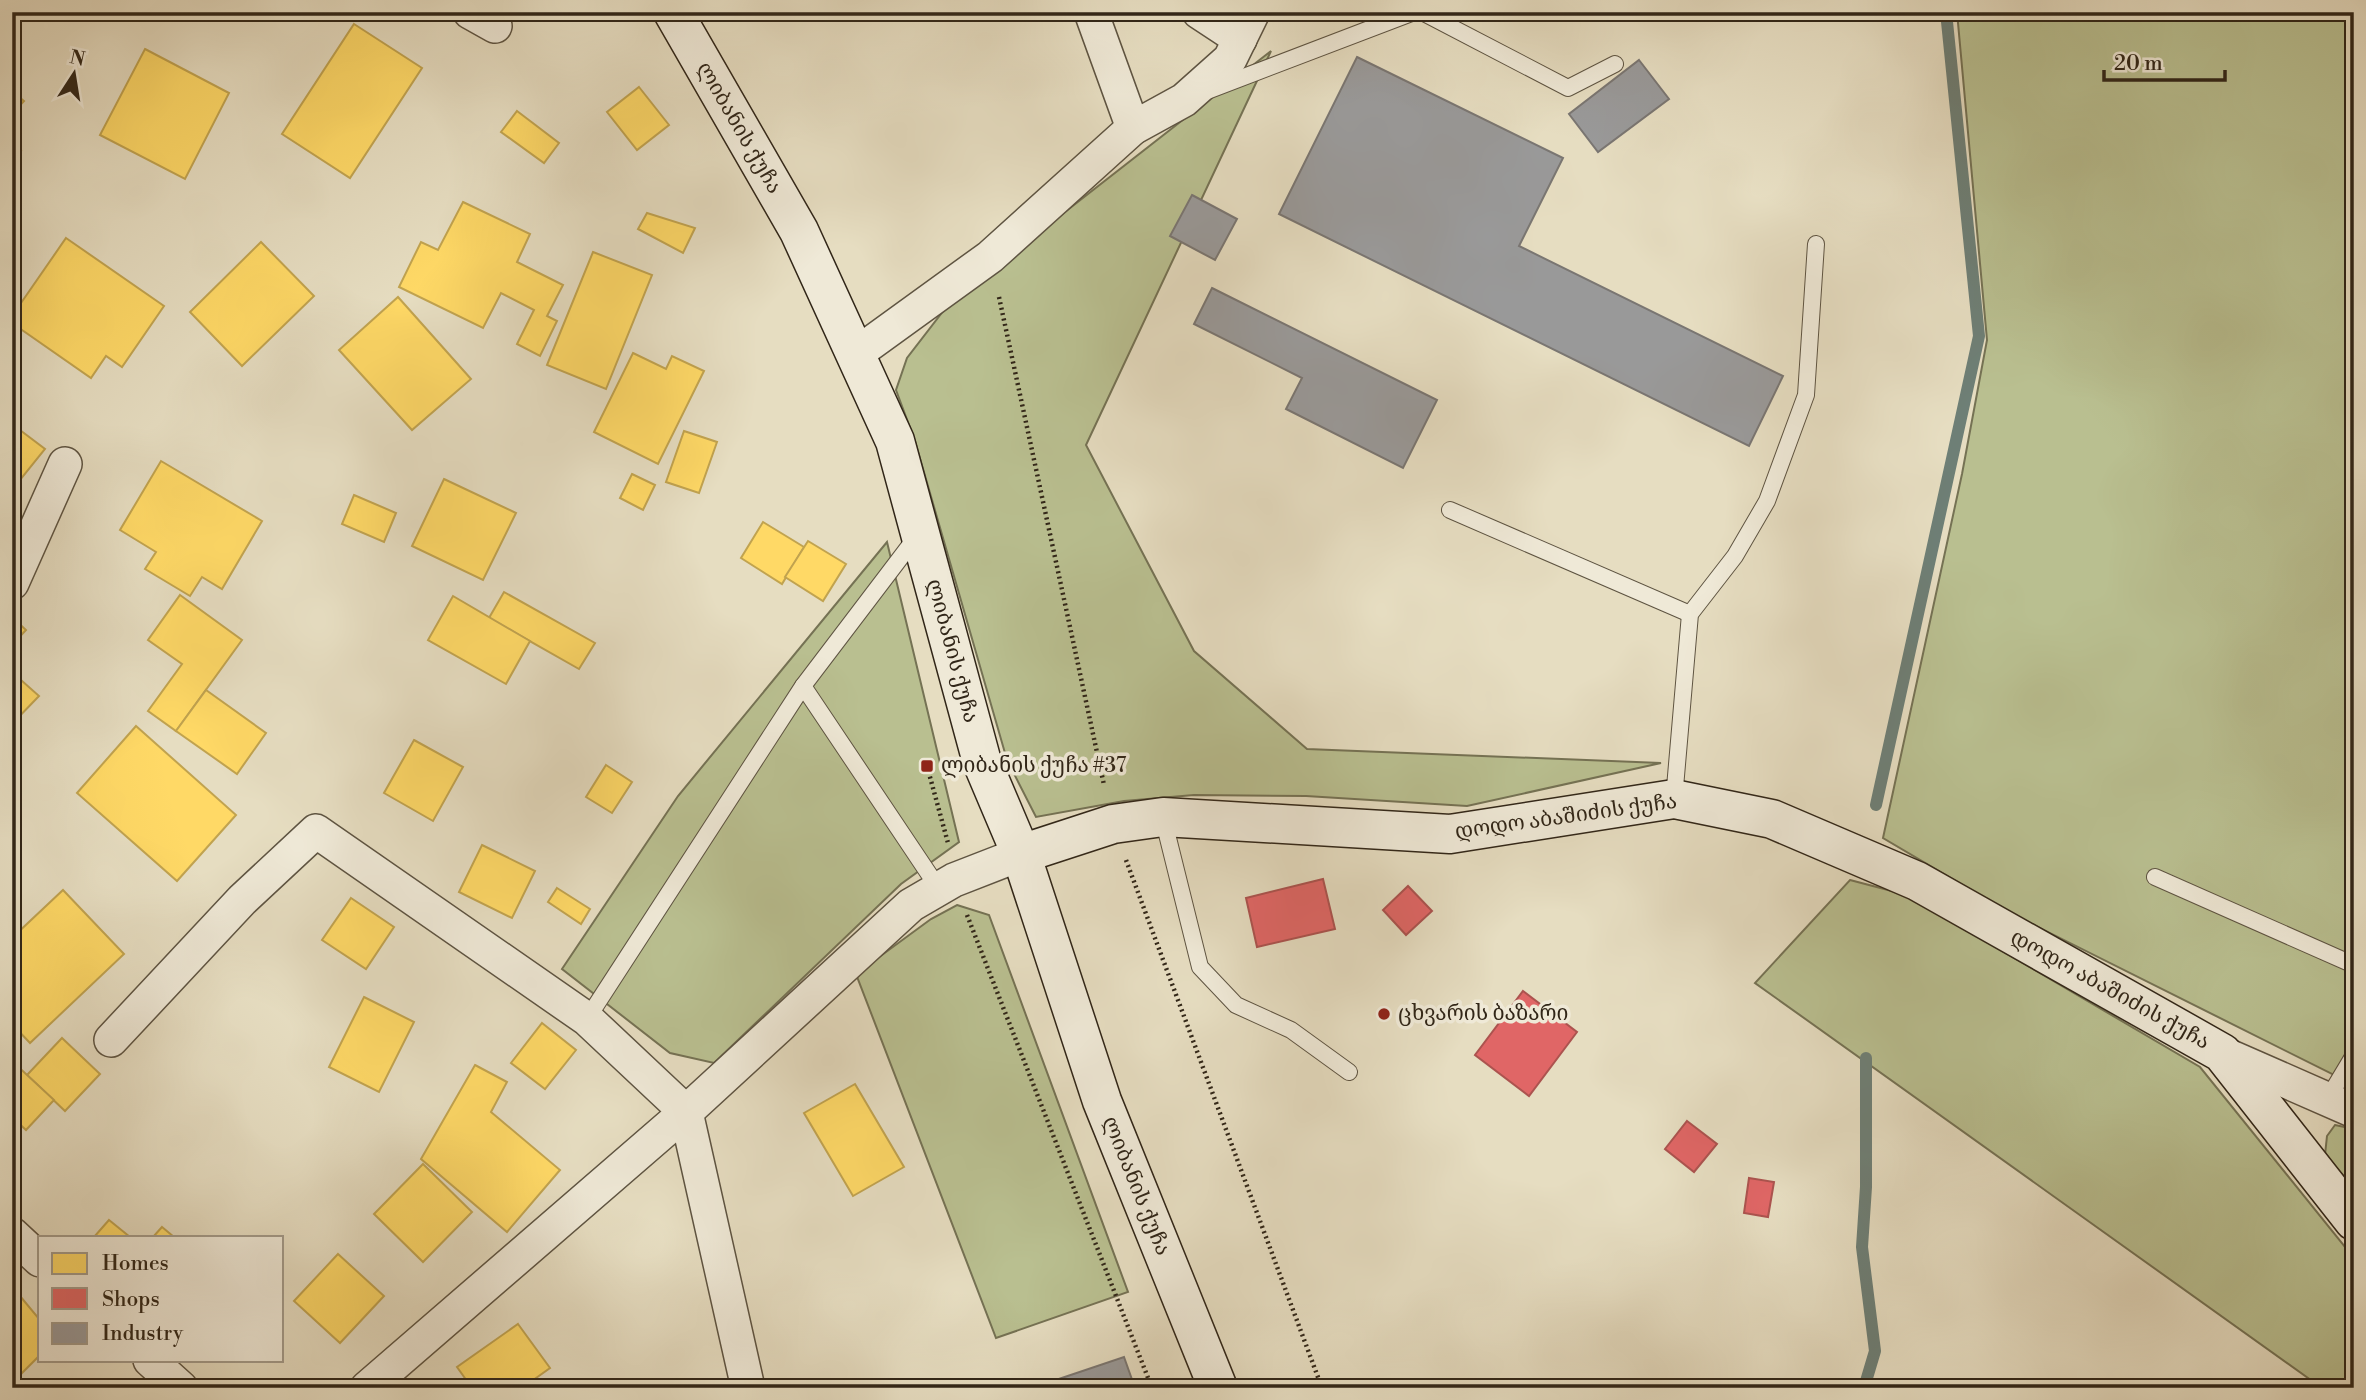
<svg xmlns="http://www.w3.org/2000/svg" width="2366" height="1400" viewBox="0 0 2366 1400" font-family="'Libre Bodoni','Noto Serif Georgian',serif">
  <rect width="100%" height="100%" fill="#e6ddc1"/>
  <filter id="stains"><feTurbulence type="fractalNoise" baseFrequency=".00286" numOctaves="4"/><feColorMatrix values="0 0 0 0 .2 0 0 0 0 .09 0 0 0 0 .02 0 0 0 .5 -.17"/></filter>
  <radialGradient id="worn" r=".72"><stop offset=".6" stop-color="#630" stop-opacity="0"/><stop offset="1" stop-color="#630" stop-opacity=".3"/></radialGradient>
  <g fill="#b9bf90" stroke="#757254" stroke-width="2">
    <path d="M1957 12H2354V1085L2012 914 1883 838 1962 474 1987 340Z"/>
    <path d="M1271 51 1086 445 1194 651 1307 749 1661 763 1467 806 1306 796 1194 795 1124 801 1036 817 1007 760 915 441 896 390 907 358 951 301Z"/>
    <path d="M887 542 959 842 901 884 714 1063 670 1053 562 969 678 796Z"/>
    <path d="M1850 880 1907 895 2200 1067 2354 1258V1388H2322L1755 983Z"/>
    <path d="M957 905 989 915 1128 1292 996 1338 856 974 931 919Z"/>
    <path d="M2335 1125 2354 1129V1188L2325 1155 2327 1136Z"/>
  </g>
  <g fill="#ffd966" stroke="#c1a34f" stroke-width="2">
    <path d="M354 24 422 68 350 178 282 134Z"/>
    <path d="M145 49 229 93 185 179 100 135Z"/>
    <path d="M639 87 669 125 637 150 607 112Z"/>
    <path d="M12 91 24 101 12 114Z"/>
    <path d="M517 111 559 143 544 163 501 132Z"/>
    <path d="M12 144 21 151 12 161Z"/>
    <path d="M463 202 530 234 517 262 563 285 547 316 557 321 540 356 517 344 534 310 501 293 483 328 399 287 421 242 438 250Z"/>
    <path d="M647 213 695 228 683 253 638 229Z"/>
    <path d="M66 238 164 306 122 367 106 356 91 378 12 323V316Z"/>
    <path d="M261 242 314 296 242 366 190 312Z"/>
    <path d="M593 252 652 275 606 389 547 365Z"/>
    <path d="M398 297 471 379 412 430 339 350Z"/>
    <path d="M633 353 666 369 672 356 704 371 658 464 594 432Z"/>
    <path d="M12 424 45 449 12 490Z"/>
    <path d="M684 431 717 442 699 493 666 482Z"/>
    <path d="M161 461 262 521 222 589 202 577 190 596 145 569 156 552 120 530Z"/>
    <path d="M632 474 655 485 643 510 620 498Z"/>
    <path d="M444 479 516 513 483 580 412 546Z"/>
    <path d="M354 495 396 513 384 542 342 524Z"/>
    <path d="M763 522 804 547 782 584 741 558Z"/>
    <path d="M808 541 846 564 823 601 785 577Z"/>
    <path d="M504 592 595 643 579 669 489 618Z"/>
    <path d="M180 595 242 640 176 731 148 711 182 664 148 640Z"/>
    <path d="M453 596 530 641 506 684 428 640Z"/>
    <path d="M12 617 26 630 12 645Z"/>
    <path d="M12 672 39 696 12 724Z"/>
    <path d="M206 690 266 733 237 774 176 731Z"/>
    <path d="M136 726 236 815 177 881 77 793Z"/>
    <path d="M414 740 463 767 433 821 384 793Z"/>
    <path d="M606 765 632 782 612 813 586 797Z"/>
    <path d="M482 845 535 871 512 918 459 892Z"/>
    <path d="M557 888 590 909 581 924 548 902Z"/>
    <path d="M63 890 124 954 30 1043 12 1024V938Z"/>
    <path d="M351 898 394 927 366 969 322 940Z"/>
    <path d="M364 997 414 1022 379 1092 329 1067Z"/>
    <path d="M542 1023 576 1050 545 1089 511 1063Z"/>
    <path d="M62 1038 100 1074 65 1111 27 1075Z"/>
    <path d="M12 1061 54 1100 26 1130 12 1117Z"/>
    <path d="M475 1065 507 1082 491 1112 560 1170 507 1232 421 1159Z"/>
    <path d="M855 1084 904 1167 853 1196 804 1113Z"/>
    <path d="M423 1164 472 1212 423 1262 374 1214Z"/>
    <path d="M109 1220 130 1237H94Z"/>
    <path d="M162 1227 174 1237H153Z"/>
    <path d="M338 1254 384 1296 340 1343 294 1301Z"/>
    <path d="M20 1296 40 1320V1355L12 1383V1304Z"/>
    <path d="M518 1324 550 1368 522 1388H472L457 1367Z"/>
  </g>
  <g fill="#e06666" stroke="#ac534f" stroke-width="2">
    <path d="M1323 879 1335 929 1257 947 1246 898Z"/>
    <path d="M1408 886 1432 911 1406 935 1383 910Z"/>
    <path d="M1523 991 1577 1032 1529 1096 1475 1055Z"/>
    <path d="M1687 1121 1717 1144 1694 1172 1665 1149Z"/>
    <path d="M1749 1178 1774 1182 1768 1217 1744 1213Z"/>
  </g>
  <g fill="#999" stroke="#7a7672" stroke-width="2">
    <path d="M1357 57 1563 158 1519 246 1783 376 1749 446 1279 214Z"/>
    <path d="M1639 60 1669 99 1598 152 1569 114Z"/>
    <path d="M1192 195 1237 219 1215 260 1170 236Z"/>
    <path d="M1212 288 1437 400 1403 468 1286 409 1302 378 1194 324Z"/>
    <path d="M1124 1357 1135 1388H1032Z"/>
  </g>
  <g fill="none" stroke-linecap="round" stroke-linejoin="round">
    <g stroke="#6e7f76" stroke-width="12">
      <path d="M1876 805 1979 336 1946 12"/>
      <path d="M1864 1388 1875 1351 1862 1247 1866 1187V1058"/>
    </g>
    <g stroke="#5e5442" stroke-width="18">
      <g id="lane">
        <path d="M1422 12 1568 88 1615 64"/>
        <path d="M1207 91 1414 12"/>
        <path d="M1450 510 1690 614"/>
        <path d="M803 686 939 889"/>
        <path d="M1674 799 1690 614 1735 556 1767 501 1806 395 1816 244"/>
        <path d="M1163 818 1200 967 1236 1005 1291 1030 1349 1072"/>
        <path d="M2155 877 2354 965"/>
        <path d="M587 1019 803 686 917 536"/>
        <path d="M2327 1100 2354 1055"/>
      </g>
    </g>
    <g stroke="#5e5442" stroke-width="36">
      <g id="street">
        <path d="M470 12 495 26"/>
        <path d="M1091 12 1133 128"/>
        <path d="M1199 12 1240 39"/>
        <path d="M856 354 990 257 1133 128 1184 100 1230 59 1253 12"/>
        <path d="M12 583 65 464"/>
        <path d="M111 1040 242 900 316 831 587 1019 686 1112 748 1388"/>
        <path d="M2222 1053 2354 1111"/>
        <path d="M12 1234 40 1260"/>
        <path d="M150 1360 181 1388"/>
        <path d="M367 1388 686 1112 911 905 954 880 1021 854"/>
      </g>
    </g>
    <g stroke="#312618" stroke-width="41">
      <g id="secondary">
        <path d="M673 12 799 231 895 441 982 762 1021 854 1102 1101 1218 1388"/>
        <path d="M1021 854 1113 824 1163 817 1450 834 1674 799 1772 819 1917 881 2222 1053 2354 1221"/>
      </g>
    </g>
    <g stroke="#312618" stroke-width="4.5" stroke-dasharray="2 3.5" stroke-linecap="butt">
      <path d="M999 297 1104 785"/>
      <path d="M927 766 948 843"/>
      <path d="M1126 860 1322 1388"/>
      <path d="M967 915 1152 1388"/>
    </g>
    <use href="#lane" stroke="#efe9d7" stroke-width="16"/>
    <use href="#street" stroke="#efe9d7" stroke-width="33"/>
    <use href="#secondary" stroke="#efe9d7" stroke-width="38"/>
  </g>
  <g fill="#8f2418" stroke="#efe9d7" stroke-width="2.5">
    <rect x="920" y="759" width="14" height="14" rx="3.5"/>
    <circle cx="1384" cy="1014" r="7"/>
  </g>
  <g text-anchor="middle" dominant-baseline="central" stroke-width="7" stroke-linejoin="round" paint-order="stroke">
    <g font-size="21" fill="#312618" stroke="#efe9d7">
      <text transform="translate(739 128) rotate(60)">ლიბანის ქუჩა</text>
      <text transform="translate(952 651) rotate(75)">ლიბანის ქუჩა</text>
      <text transform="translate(1566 817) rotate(-8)">დოდო აბაშიძის ქუჩა</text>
      <text transform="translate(2110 990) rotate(29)">დოდო აბაშიძის ქუჩა</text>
      <text transform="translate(1136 1186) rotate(68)">ლიბანის ქუჩა</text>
    </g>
    <g font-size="21" fill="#312618" stroke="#efe9d7" text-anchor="start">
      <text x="941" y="766">ლიბანის ქუჩა #37</text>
      <text x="1398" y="1014">ცხვარის ბაზარი</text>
    </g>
  </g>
  <rect width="2366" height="1400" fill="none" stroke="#e6ddc1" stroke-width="42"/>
  <rect x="14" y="14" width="2338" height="1372" fill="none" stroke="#312618" stroke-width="3.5"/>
  <rect x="21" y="21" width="2324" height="1358" fill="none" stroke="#312618" stroke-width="2"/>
  <rect x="38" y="1236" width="245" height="126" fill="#efe9d7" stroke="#a39b8b" stroke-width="2"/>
  <rect x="52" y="1253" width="35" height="21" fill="#ffd966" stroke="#a39b8b" stroke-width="2"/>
  <text x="102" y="1270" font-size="21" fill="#312618">Homes</text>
  <rect x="52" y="1288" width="35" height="21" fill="#e06666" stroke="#a39b8b" stroke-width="2"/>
  <text x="102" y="1306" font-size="21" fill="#312618">Shops</text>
  <rect x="52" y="1323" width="35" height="21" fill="#999999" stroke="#a39b8b" stroke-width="2"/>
  <text x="102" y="1340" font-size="21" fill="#312618">Industry</text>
  <g transform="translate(74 74) rotate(12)" stroke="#efe9d7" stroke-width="5" paint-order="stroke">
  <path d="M0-5L12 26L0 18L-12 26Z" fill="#312618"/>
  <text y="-10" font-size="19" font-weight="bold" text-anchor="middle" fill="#312618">N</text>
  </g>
  <path d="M2104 70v10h121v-10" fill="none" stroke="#312618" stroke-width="3.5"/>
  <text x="2114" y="70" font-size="21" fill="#312618" stroke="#efe9d7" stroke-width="5" paint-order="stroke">20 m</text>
  <rect width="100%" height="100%" filter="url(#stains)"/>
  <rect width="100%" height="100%" fill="url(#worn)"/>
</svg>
